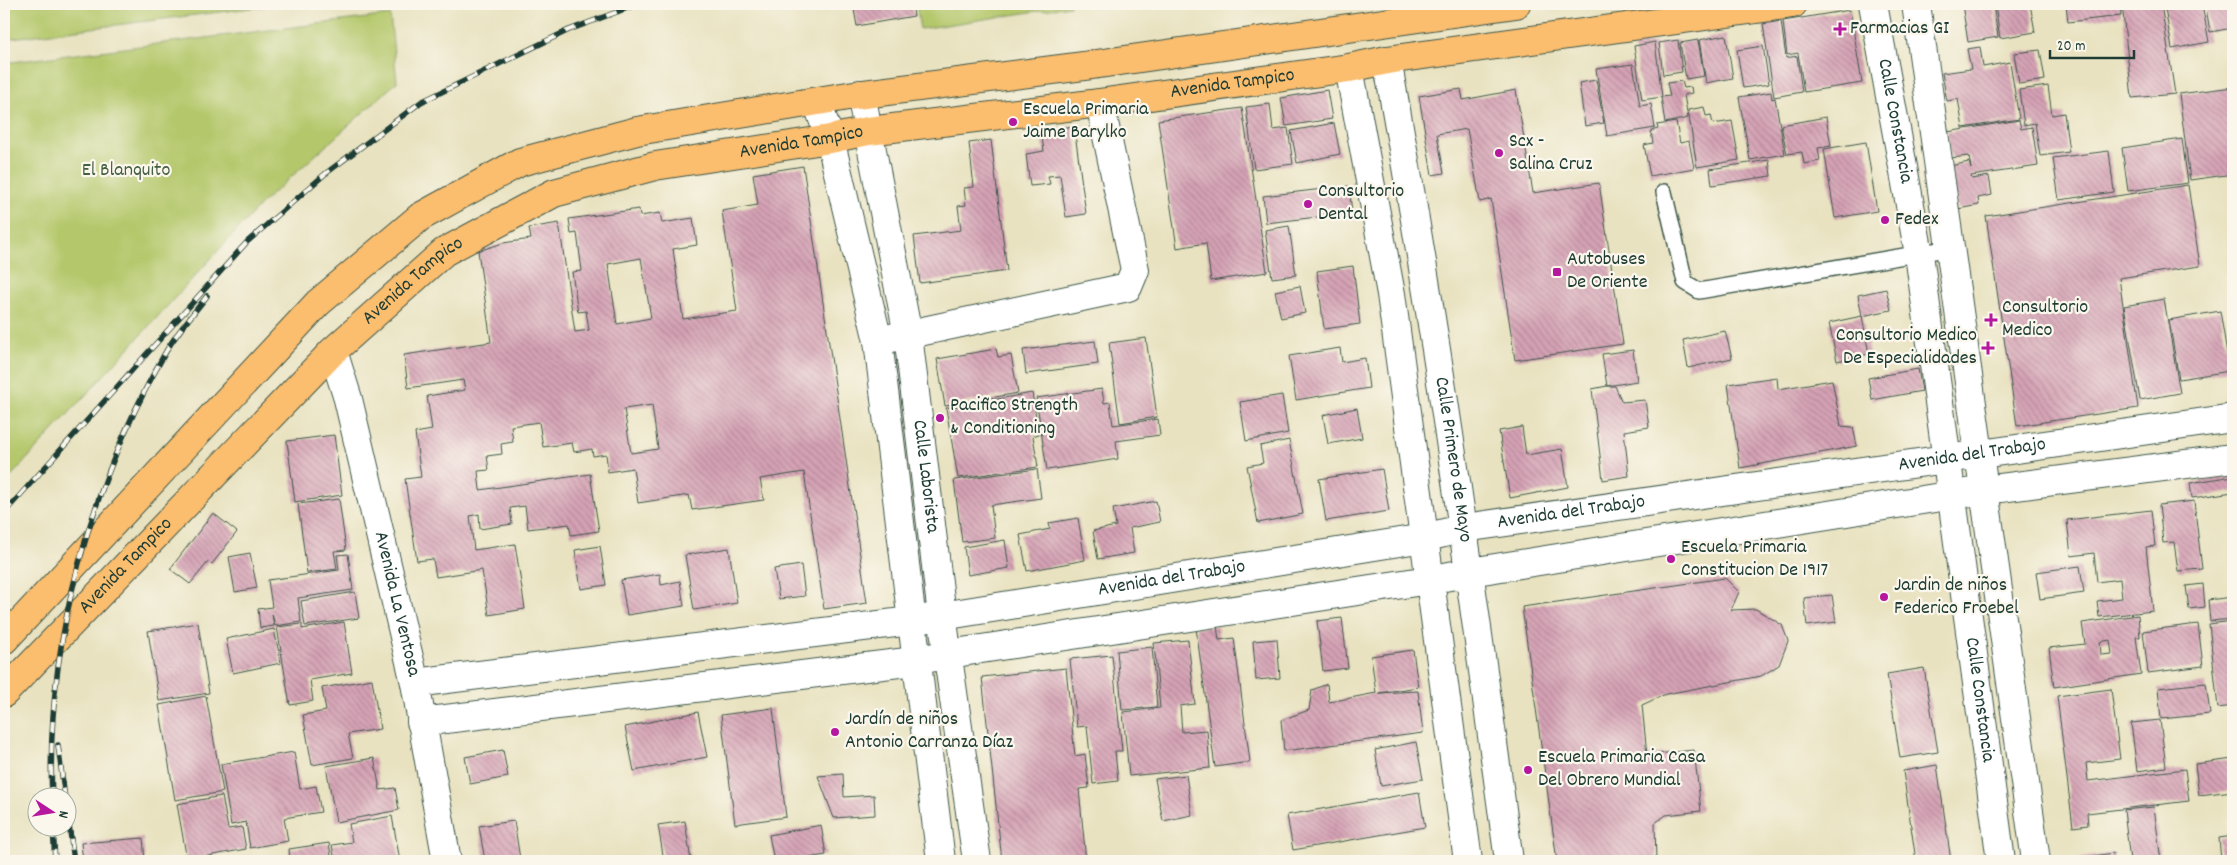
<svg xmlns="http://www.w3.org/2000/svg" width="2237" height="865" viewBox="0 0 2237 865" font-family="Dekko,sans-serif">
  <defs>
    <pattern id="building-back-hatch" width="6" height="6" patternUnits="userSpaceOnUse" patternTransform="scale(1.25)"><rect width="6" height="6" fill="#d6a2b5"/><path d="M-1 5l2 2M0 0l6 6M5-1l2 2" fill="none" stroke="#ad8594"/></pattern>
  </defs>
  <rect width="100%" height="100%" fill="#fbf7ec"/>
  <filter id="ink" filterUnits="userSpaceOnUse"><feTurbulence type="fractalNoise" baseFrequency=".02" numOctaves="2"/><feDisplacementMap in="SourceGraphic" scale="10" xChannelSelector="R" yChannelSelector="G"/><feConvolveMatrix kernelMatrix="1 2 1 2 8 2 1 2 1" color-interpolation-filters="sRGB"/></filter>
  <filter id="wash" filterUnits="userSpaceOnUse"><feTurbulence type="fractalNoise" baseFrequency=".0096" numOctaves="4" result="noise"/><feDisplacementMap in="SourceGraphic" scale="20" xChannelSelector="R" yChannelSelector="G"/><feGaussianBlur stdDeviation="1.12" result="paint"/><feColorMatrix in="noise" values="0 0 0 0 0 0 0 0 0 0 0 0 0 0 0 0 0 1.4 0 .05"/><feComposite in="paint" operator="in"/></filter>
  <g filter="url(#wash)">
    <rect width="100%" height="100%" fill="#e8e2c0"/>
    <g fill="#b4c76a" stroke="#6a824f">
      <path d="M4 4H283L4 39Z"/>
      <path d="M916 4H1070V6L920 29Z"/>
      <path d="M390 15 397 82 261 204 4 484V63Z"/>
    </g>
    <g id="blocks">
      <g fill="url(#building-back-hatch)" fill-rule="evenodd">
        <path d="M853 4H912L914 16 857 26Z"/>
        <path d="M1962 4H1993L1998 37 1968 42Z"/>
        <path d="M1995 4H2030L2035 32 2000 38Z"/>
        <path d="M2066 4H2120L2121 16 2068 22Z"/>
        <path d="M2122 4H2161L2175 94 2132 98Z"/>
        <path d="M2163 4H2202L2209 42 2172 49 2165 8H2163Z"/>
        <path d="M2211 4H2233V28L2210 32 2206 7 2212 5Z"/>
        <path d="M1850 10 1862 83 1804 92 1798 53 1787 55 1783 21Z"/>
        <path d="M1781 21 1786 58 1797 56 1802 92 1774 97 1763 24Z"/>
        <path d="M1726 35 1733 78 1706 83 1699 40Z"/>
        <path d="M1678 40 1682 72 1663 75 1659 43Z"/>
        <path d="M1698 40 1704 76 1686 79 1680 43Z"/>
        <path d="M1655 42 1662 97 1642 100 1634 46Z"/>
        <path d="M1763 46 1769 84 1743 88 1737 50Z"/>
        <path d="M1980 47 1983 67 2010 62 2019 119 1963 128 1958 99 1947 101 1942 73 1971 69 1967 49Z"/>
        <path d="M2040 50 2045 80 2019 84 2014 53Z"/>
        <path d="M1633 64 1640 106 1651 104 1655 128 1607 136 1596 69Z"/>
        <path d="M1596 80 1604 123 1585 126 1579 83Z"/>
        <path d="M1682 81 1684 88 1691 87 1692 93 1684 95 1688 118 1665 123 1661 97 1670 96 1667 83Z"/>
        <path d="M2048 86 2052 115 2064 113 2069 152 2040 156 2035 123 2024 125 2019 90Z"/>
        <path d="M2233 87V174L2190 180 2179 94Z"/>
        <path d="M1461 89 1463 100 1516 90 1533 193 1599 183 1623 344 1515 360 1491 199 1480 202 1467 129 1437 134 1444 173 1432 175 1419 96Z"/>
        <path d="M1327 90 1332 119 1286 126 1281 98Z"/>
        <path d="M1771 92 1772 99 1775 98 1785 154 1750 160 1739 97Z"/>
        <path d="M1270 104 1273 130 1288 128 1293 164 1254 169 1246 107Z"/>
        <path d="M1704 107 1706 116 1711 115 1713 124 1732 121 1739 160 1697 167 1688 110Z"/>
        <path d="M1242 108 1267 272 1211 281 1206 243 1177 248 1158 120Z"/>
        <path d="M1826 117 1831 146 1818 148 1820 161 1804 164 1802 152 1787 154 1781 125Z"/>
        <path d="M2019 120 2021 129 2032 127 2038 166 1971 176 1972 179 1989 176 1992 195 1978 198 1979 205 1958 209 1950 166 1969 162 1971 169 1969 156 1951 158 1947 132Z"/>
        <path d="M1676 122 1680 143 1689 141 1694 168 1650 176 1644 145 1653 143 1651 131 1658 129 1657 125Z"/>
        <path d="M1334 123 1340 154 1297 163 1291 131Z"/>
        <path d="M1074 126 1086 214 1066 217 1060 175 1048 176 1050 184 1030 186 1026 154 1044 151 1041 131Z"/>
        <path d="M2182 139 2188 183 2128 191 2122 148Z"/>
        <path d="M991 140 1007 271 920 283 914 236 961 230 958 206 966 205 964 188 974 187 969 143Z"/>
        <path d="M1866 142 1877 211 1835 218 1824 149Z"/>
        <path d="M2109 151 2114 192 2059 200 2053 158Z"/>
        <path d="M1769 160 1771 176 1712 185 1710 169Z"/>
        <path d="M803 166 867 603 824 609 804 472 760 479 764 500 692 510 689 495 638 503 633 468 608 472 606 454 593 456 592 449 574 452 572 443 543 447 539 422 511 426 513 442 501 444 502 454 487 456 489 470 478 471 480 490 590 474 599 531 571 535 569 524 528 529 525 506 510 508 512 524 480 529 479 514 470 516 474 550 515 544 525 609 489 615 482 570 436 577 433 559 417 561 405 479 421 477 415 433 432 430 427 396 465 390 463 380 408 388 404 355 491 342 478 251 503 243 531 239 529 228 559 223 575 332 589 330 586 311 578 312 572 272 582 271 577 233 571 234 569 219 639 209 640 216 660 213 662 223 693 218 697 245 673 249 683 319 737 311 722 211 758 205 753 174ZM641 258 651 318 617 324 608 264ZM652 405 658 449 631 453 624 409Z"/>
        <path d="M2188 185 2200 266 2119 278 2138 408 2017 426 1986 216Z"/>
        <path d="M1349 186 1352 213 1266 223 1263 196Z"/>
        <path d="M1289 226 1296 275 1272 278 1265 230Z"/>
        <path d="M1353 266 1360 324 1324 329 1317 271Z"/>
        <path d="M1300 286 1305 313 1281 318 1275 291Z"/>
        <path d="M1886 289 1891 310 1862 316 1869 354 1837 361 1829 323 1862 316 1858 295Z"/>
        <path d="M2164 299 2180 393 2140 400 2124 306Z"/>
        <path d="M2220 311 2230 371 2179 379 2169 320Z"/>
        <path d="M1725 331 1732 358 1688 368 1683 340Z"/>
        <path d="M1146 338 1157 417 1120 423 1109 343Z"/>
        <path d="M1095 341 1098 364 1026 374 1023 350Z"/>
        <path d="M1340 348 1342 362 1365 358 1369 388 1296 400 1289 356Z"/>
        <path d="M996 349 998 357 1011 355 1018 393 945 406 937 359Z"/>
        <path d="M1633 350 1637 381 1607 386H1615L1622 402 1645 400 1649 427 1624 431 1629 476 1603 480 1592 389 1607 386 1602 354Z"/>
        <path d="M1918 369 1922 391 1872 400 1868 378Z"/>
        <path d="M1777 377 1778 389 1832 380 1841 426 1853 427 1857 446 1740 468 1728 384Z"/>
        <path d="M1102 389 1104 403 1110 402 1113 425 1158 419 1160 435 1116 441 1118 459 1047 470 1036 398Z"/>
        <path d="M1032 393 1039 434 1033 436 1038 467 958 478 946 408Z"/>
        <path d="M1282 395 1288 433 1246 441 1240 402Z"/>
        <path d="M1357 408 1362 438 1328 444 1323 415Z"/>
        <path d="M1522 427 1526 455 1562 449 1568 487 1510 498 1499 431Z"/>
        <path d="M334 435 342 495 295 502 287 441Z"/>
        <path d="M1289 440 1303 514 1258 523 1247 466 1263 463 1260 446Z"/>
        <path d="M1037 469 1041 498 991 505 995 538 962 542 954 480Z"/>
        <path d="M1382 469 1389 511 1326 521 1319 479Z"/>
        <path d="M2233 476V492L2192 498 2190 483Z"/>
        <path d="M339 499 346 550 334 551 337 569 307 573 298 504Z"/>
        <path d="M1156 501 1160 522 1130 528 1134 553 1098 559 1093 531 1116 526 1113 509Z"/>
        <path d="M2194 501 2202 569 2178 571 2174 542 2163 543 2159 505Z"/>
        <path d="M2151 510 2155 546 2146 547 2153 611 2099 617 2097 601 2122 598 2120 579 2097 582 2094 553 2071 556 2067 520Z"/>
        <path d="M213 513 237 532 212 564 209 561 190 584 170 569Z"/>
        <path d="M1078 518 1085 560 1027 571 1020 535 1050 529 1049 523Z"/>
        <path d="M1005 540 1009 568 968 575 964 547Z"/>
        <path d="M600 546 606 585 581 589 575 550Z"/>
        <path d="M729 548 737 603 694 610 685 555Z"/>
        <path d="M250 553 257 588 235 592 229 557Z"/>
        <path d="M348 554 353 590 298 598 301 622 275 626 272 614 274 626 260 628 258 609 272 607 268 580 339 570 337 555Z"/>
        <path d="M801 565 805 596 779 599 774 569Z"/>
        <path d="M2080 566 2084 593 2040 599 2036 572Z"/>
        <path d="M660 574 661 585 680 581 684 606 627 615 621 580Z"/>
        <path d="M1725 578 1739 592 1731 610 1756 609 1782 625 1788 641 1779 665 1761 676 1666 694 1642 705 1647 755 1694 750 1701 811 1666 815 1655 823 1656 861H1557L1522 607Z"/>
        <path d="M2203 584 2205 607 2189 609 2186 586Z"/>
        <path d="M355 592 359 618 305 626 301 601Z"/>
        <path d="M1832 595 1836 622 1807 626 1804 598Z"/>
        <path d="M2233 597V619L2210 621 2208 600Z"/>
        <path d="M2138 615 2140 637H2136L2141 674 2054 687 2049 648 2085 644 2082 623ZM2110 640 2112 654 2101 655 2100 642Z"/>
        <path d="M1342 618 1348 668 1323 671 1317 621Z"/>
        <path d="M2233 621V706L2218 708 2209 624Z"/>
        <path d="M344 622 352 673 310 680 313 701 290 705 277 627 302 624V629Z"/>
        <path d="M198 623 209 693 159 701 148 631Z"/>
        <path d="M2198 624 2203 666 2148 673 2143 631Z"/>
        <path d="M1217 626 1219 640 1234 638 1250 762 1215 767 1196 628Z"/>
        <path d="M274 629 281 663 233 673 226 639Z"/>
        <path d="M1277 639 1280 678 1256 680 1253 641Z"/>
        <path d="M1188 640 1195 704 1180 706 1182 732 1207 730 1210 768 1129 776 1123 712 1160 708 1154 643Z"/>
        <path d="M1152 647 1157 707 1122 710 1117 651Z"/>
        <path d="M1413 650 1418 687 1379 693 1418 691 1423 733 1284 751 1281 720 1309 710 1312 690 1327 684 1329 702 1376 693 1371 656Z"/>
        <path d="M1112 655 1122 751H1115L1118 781 1093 784 1087 726 1077 727 1070 659Z"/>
        <path d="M1066 668 1075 756 1085 754 1089 788 1079 789 1086 861H1002L982 677Z"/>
        <path d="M1924 668 1938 752 1900 758 1887 674Z"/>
        <path d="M372 679 380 729 348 734 353 758 312 765 303 715 326 711 322 688Z"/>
        <path d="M2206 683 2210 714 2161 719 2158 688Z"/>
        <path d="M2111 689 2120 759 2086 763 2088 781 2185 769 2189 801 2087 813 2088 825 2073 827 2057 696Z"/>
        <path d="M206 696 223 792 175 800 159 705Z"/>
        <path d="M773 708 786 817 735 824 721 715Z"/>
        <path d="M698 712 707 757 634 771 625 727Z"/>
        <path d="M2160 720 2166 767 2137 771 2131 723Z"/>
        <path d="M1416 742 1423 779 1381 786 1375 750Z"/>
        <path d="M503 750 508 777 470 784 465 757Z"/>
        <path d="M294 752 300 789 316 786 321 812 284 818 288 841 250 848 246 822 231 825 221 764Z"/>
        <path d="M374 758 380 790 395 788 399 810 336 822 326 766Z"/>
        <path d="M2233 759V791L2199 795 2195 764Z"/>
        <path d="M1937 765 1951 861H1916L1903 771Z"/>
        <path d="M843 774 844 797 874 795 875 815 834 818 818 776Z"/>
        <path d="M1186 775 1192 815 1163 821 1155 779Z"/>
        <path d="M1419 792 1425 827 1293 850 1287 815Z"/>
        <path d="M222 796 228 829 242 827 246 849 187 860 177 804Z"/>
        <path d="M2154 807 2161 861H2130L2124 810Z"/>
        <path d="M392 816 400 861H335L332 845 352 842 349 824Z"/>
        <path d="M514 821 520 859 485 861 479 826Z"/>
        <path d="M685 821 691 861H664L658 825Z"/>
        <path d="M821 825 826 855 790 861H774L769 835Z"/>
        <path d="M2233 836V861H2221L2219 838Z"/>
        <path d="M143 838 145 861H83L81 843Z"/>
        <path d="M329 843 332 861H290L289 849Z"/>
        <path d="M2113 853 2114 861H2081V858Z"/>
      </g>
    </g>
  </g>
  <g filter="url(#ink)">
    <use href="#blocks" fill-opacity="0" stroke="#3d5649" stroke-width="1"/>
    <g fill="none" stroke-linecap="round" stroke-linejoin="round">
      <g stroke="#3d5649" stroke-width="18">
        <path id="service" d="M1664 192 1685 282 1699 291 1951 248"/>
      </g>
      <g stroke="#3d5649" stroke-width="30">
        <g id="minor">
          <path id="s1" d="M1873 4 1919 254 2001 861"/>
          <path d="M1916 4 2036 861"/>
          <path id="s2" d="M1387 60C1436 326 1473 594 1509 861"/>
          <path d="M1349 68 1391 294 1468 861"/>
          <path id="s3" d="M861 94 908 335 942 615 977 861"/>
          <path d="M817 102 830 139 878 341 941 861"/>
          <path d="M891 338 1128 287 1135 270 1100 103"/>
          <path id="s4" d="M333 351 348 399 415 683 447 861"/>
          <path id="s5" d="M415 683 911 621 1424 538 1464 528 2233 418"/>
          <path d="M421 722 915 661 949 654 1429 580 1470 572 1985 490 2233 458"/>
        </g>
      </g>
      <g stroke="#3d5649" stroke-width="30">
        <g id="primary">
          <path d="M4 640 318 303 420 217 520 162 637 131 848 96 1084 66 1516 4"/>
          <path id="s6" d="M4 693 333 351 444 252 554 193 655 166 830 139 868 131 1100 103 1349 68 1387 60 1793 4"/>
        </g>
      </g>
      <use href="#service" stroke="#fff" stroke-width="15"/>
      <use href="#minor" stroke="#fff" stroke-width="28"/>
      <use href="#primary" stroke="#fbbd6e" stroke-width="28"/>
      <g stroke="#1f3d34" stroke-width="5.5">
        <g id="rail">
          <path d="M4 513 247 242 325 174 421 102 569 30 638 4"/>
          <path d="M58 745 65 798"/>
          <path d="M52 798C45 643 91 481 168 348 179 330 194 313 207 296"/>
          <path d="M68 817 74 861"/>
          <path d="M53 828 55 861"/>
        </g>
      </g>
      <use href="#rail" stroke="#fbf7ec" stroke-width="4" stroke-dasharray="11" stroke-linecap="butt"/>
    </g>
  </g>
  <g fill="#b5179e" stroke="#fbf7ec" stroke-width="2">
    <path d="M1837.5 21.5h5v5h5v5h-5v5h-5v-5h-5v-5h5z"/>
    <circle cx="1013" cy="122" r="5"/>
    <circle cx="1499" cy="153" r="5"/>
    <circle cx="1308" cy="204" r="5"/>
    <circle cx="1885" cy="220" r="5"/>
    <rect x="1552" y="267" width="10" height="10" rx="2.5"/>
    <path d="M1988.5 312.5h5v5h5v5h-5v5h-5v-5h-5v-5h5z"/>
    <path d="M1985.5 340.5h5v5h5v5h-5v5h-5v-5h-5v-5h5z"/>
    <circle cx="940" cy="418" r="5"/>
    <circle cx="1671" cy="559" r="5"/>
    <circle cx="1884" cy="597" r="5"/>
    <circle cx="835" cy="732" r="5"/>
    <circle cx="1528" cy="770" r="5"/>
  </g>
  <g text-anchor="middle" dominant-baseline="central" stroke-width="4.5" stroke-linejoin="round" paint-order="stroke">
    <g font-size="20" fill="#1f3d34" stroke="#fbf7ec" text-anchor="start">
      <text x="1850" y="29">Farmacias GI</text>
      <text x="1023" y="110">Escuela Primaria<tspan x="1023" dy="23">Jaime Barylko</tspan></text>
      <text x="1509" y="142">Scx -<tspan x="1509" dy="23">Salina Cruz</tspan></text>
      <text x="1318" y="192">Consultorio<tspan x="1318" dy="23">Dental</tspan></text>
      <text x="1895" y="220">Fedex</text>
      <text x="1567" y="260">Autobuses<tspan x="1567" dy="23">De Oriente</tspan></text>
      <text x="2002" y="308">Consultorio<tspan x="2002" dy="23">Medico</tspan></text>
      <text x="1977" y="336" text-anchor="end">Consultorio Medico<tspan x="1977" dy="23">De Especialidades</tspan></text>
      <text x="950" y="406">Pacifico Strength<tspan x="950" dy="23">&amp; Conditioning</tspan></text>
      <text x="1681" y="548">Escuela Primaria<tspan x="1681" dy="23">Constitucion De 1917</tspan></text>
      <text x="1894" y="586">Jardin de niños<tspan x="1894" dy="23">Federico Froebel</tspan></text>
      <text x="845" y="720">Jardín de niños<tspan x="845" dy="23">Antonio Carranza Díaz</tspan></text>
      <text x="1538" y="758">Escuela Primaria Casa<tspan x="1538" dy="23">Del Obrero Mundial</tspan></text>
    </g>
    <g font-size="20" fill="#1f3d34" stroke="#fbf7ec">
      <text stroke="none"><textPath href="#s6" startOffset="1436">Avenida Tampico</textPath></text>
      <text stroke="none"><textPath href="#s1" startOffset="119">Calle Constancia</textPath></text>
      <text stroke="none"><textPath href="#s6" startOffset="1001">Avenida Tampico</textPath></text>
      <text stroke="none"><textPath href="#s6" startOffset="581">Avenida Tampico</textPath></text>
      <text stroke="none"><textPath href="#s5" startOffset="1574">Avenida del Trabajo</textPath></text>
      <text stroke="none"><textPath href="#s2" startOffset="405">Calle Primero de Mayo</textPath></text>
      <text stroke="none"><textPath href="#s3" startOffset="388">Calle Laborista</textPath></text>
      <text stroke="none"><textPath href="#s5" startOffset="1169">Avenida del Trabajo</textPath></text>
      <text stroke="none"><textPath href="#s6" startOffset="176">Avenida Tampico</textPath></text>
      <text stroke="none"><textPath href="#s5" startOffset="764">Avenida del Trabajo</textPath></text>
      <text stroke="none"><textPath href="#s4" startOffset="261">Avenida La Ventosa</textPath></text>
      <text stroke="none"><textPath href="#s1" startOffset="704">Calle Constancia</textPath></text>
    </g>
    <g font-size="20" fill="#446042" stroke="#fbf7ec">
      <text x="126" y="171">El Blanquito</text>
    </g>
  </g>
  <rect width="2237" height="865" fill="none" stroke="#fbf7ec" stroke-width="20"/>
  <g transform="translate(52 812) rotate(102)"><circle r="24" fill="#fbf7ec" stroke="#a3ada2"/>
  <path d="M0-4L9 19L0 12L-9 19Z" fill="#b5179e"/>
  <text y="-8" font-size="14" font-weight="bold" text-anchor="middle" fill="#1f3d34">N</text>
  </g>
  <path d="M2050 50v8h84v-8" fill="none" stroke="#1f3d34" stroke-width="2.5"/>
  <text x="2057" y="50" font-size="15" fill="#1f3d34" stroke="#fbf7ec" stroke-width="4" paint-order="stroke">20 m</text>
</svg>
